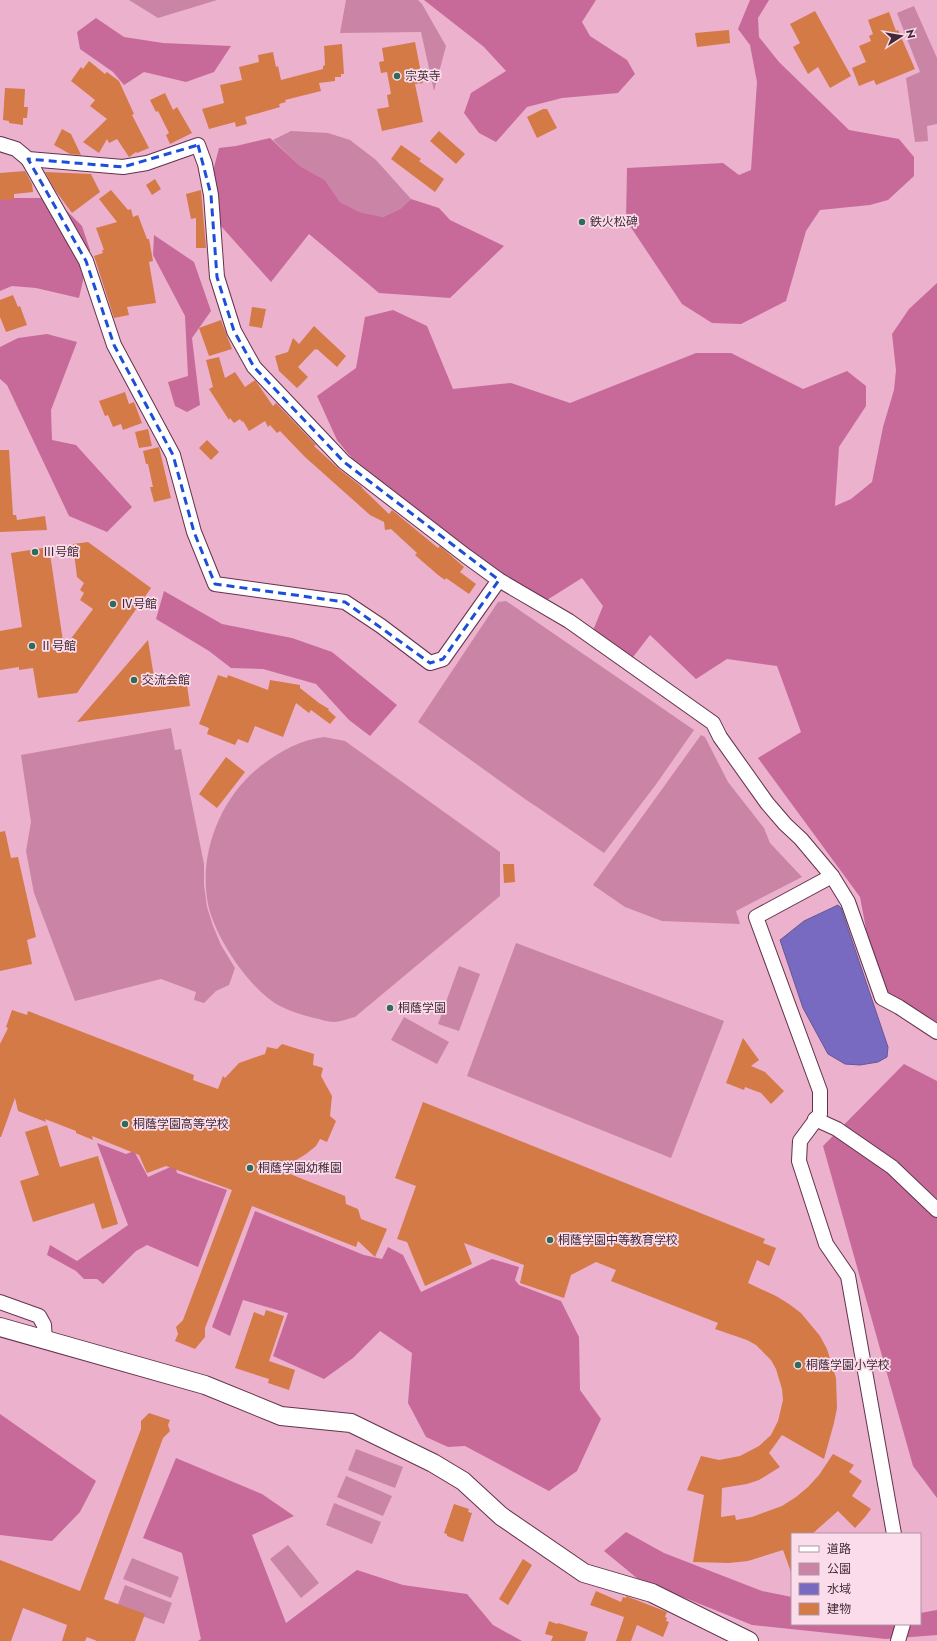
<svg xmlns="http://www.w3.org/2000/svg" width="937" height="1641" viewBox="0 0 937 1641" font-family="Jost,'Noto Sans JP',sans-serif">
  <rect width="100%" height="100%" fill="#ecb1cd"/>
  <g fill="#ca84a6">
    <path d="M129 0H217L158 18Z"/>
    <path d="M346 0H418L422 4 446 46 434 91 421 32 340 33Z"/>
    <path d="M914 6 937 58V124L927 126 928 141 915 142 906 78 920 72 897 13Z"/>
    <path d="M291 131 328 133 350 140 376 160 411 199 400 209 383 217 360 212 340 202 325 180 300 166 273 140Z"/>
    <path d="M506 601 694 730 657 783 604 853 540 809 525 799 418 722 498 602Z"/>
    <path d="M171 728 175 750 181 749 204 864V885L207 907 213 926 221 945 235 968 229 985 216 991 204 1003 194 1000 196 992 161 979 75 1001 34 893 26 851 31 822 21 755Z"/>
    <path d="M701 735 705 737 728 782 764 828 770 843 802 877 736 911 740 924 662 921 625 907 593 885Z"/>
    <path d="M324 737 345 741 500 852V896L355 1017C349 1018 341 1022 334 1022 328 1022 320 1019 314 1018 303 1015 292 1012 282 1007 251 992 215 938 208 904 198 853 221 796 262 765 281 751 300 740 324 737Z"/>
    <path d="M516 943 724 1021 671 1158 467 1076Z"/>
    <path d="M459 966 480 974 459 1031 438 1024Z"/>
    <path d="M404 1017 449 1042 437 1064 391 1040Z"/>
    <path d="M356 1449 403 1467 395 1488 348 1470Z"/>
    <path d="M346 1476 392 1496 383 1516 337 1497Z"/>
    <path d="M334 1503 381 1522 372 1544 326 1525Z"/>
    <path d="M288 1545 319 1583 301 1598 270 1559Z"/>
    <path d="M132 1558 179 1577 171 1598 123 1579Z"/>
    <path d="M125 1585 172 1603 164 1624 117 1607Z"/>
  </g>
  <g fill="#c76a9a">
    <path d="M424 0H596L582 22 590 36 627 60 635 74 618 93 562 98 527 107 496 142 479 133 464 113 471 93 506 71 484 47Z"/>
    <path d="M750 0H769L758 18 759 37 779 62 849 130 899 139 914 157V176L888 200 870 205 820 210 806 231 786 301 741 324 712 323 682 304 626 220 627 168 723 163 739 175 751 170 757 82 750 45 738 29Z"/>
    <path d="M96 18 124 37 163 43 231 46 214 72 186 82 144 72 124 85 113 72 80 49 77 32Z"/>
    <path d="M270 138 300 166 325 180 340 202 360 212 383 217 400 209 411 199 439 208 450 220 504 246 450 298 379 293 309 234 271 282 220 225 212 175 219 148 236 146Z"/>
    <path d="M0 198H54L82 226 90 250 79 298 36 288 12 286 0 291Z"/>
    <path d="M154 235 194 262 211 311 192 338 200 405 187 412 175 406 168 382 188 376 185 316 153 255Z"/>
    <path d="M937 283V1023L886 994 870 950 860 897 758 758 801 732 777 666 727 659 696 679 650 635 630 661 592 633 603 606 582 578 547 600 472 566 390 505 337 440 317 396 356 368 365 317 393 310 427 326 453 389 511 383 570 403 696 353H731L803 389 847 371 866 386V406L839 447 835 506 851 499 872 482 883 427 894 390 896 370 892 334 909 309Z"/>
    <path d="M47 334 77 342 51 410 52 440 76 445 132 507 107 532 69 516 7 385 0 379V347L18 338Z"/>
    <path d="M164 591 222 624 292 638 332 652 397 705 370 736 349 720 316 684 263 669 231 668 209 651 156 619Z"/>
    <path d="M904 1064 937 1081V1498L913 1466 823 1146Z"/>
    <path d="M97 1143 126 1154 134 1151 148 1177 175 1165 177 1173 227 1190 198 1267 147 1245 136 1251 103 1284 97 1279H84L76 1271 47 1255 50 1245 77 1261 128 1225Z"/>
    <path d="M255 1211 364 1255 382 1259 388 1247 403 1255 421 1292 492 1259 519 1267 515 1280 519 1285 561 1301 579 1337 580 1390 601 1419 577 1471 549 1491 465 1446 448 1447 426 1437 408 1403 412 1353 380 1331 353 1358 324 1379 273 1356 288 1313 243 1300 230 1336 212 1327Z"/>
    <path d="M0 1414 96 1481 80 1512 52 1541 0 1535Z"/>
    <path d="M176 1458 262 1494 294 1516 252 1535 286 1623 357 1570 403 1585 467 1594 493 1625 522 1641H198L201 1639 182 1553 143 1538Z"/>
    <path d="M626 1532 664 1553 762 1591 792 1597V1624H920V1613L937 1610V1635L886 1639 752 1625 638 1579 604 1551Z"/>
  </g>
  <path fill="#776ac0" stroke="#675797" d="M838 905 841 908 888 1047 887 1057 878 1062 860 1065 845 1064 828 1054 803 1008 780 940 804 921Z"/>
  <g fill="#d47a47">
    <path d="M815 11 851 76 830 88 818 67 808 74 793 47 800 43 790 24Z"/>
    <path d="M889 12 896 31 898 30 915 69 876 85 874 80 859 86 852 68 866 62 859 46 871 41 869 36 873 34 868 20Z"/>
    <path d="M729 30 730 43 697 47 695 33Z"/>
    <path d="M415 42 423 83 415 84 423 122 382 131 377 109 389 107 387 95 391 94 387 72 381 73 379 62 384 61 382 48Z"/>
    <path d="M342 44 344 74H341V77H335V81L319 83 321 91 285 100 286 102 279 104 280 107 245 117 247 124 236 127 235 122 209 129 202 109 224 103 220 85 242 80 239 67 259 62 258 55 273 52 276 67 278 66 281 80 323 69V66L325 65 324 46Z"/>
    <path d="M89 61 105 74 107 72 119 81 134 114 132 115 149 148 137 153 136 152 129 157 117 139 109 143 107 139 99 153 83 142 107 119 90 106 95 100 71 81 81 67 83 69Z"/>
    <path d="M5 88 25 89 24 107H28L27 118H23V125L9 123V121L3 120Z"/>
    <path d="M165 93 173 110 177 107 192 133 170 144 166 135 169 133 158 111 156 112 150 100Z"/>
    <path d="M543 109H547L557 128 537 138 527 117Z"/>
    <path d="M62 129 71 134 81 155 70 154 54 145Z"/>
    <path d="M439 131 465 154 456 164 430 141Z"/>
    <path d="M401 145 421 159 419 161 444 179 435 192 391 159Z"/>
    <path d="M25 171 32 184 33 192 14 194V199L0 200V173Z"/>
    <path d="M45 172 91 174 100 192 72 213 55 190Z"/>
    <path d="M155 179 161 189 152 195 146 185Z"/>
    <path d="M111 190 128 210 131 209 133 217 138 215 147 239H149L153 261 149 262 156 303 127 307 129 315 114 318 94 256 103 253 102 250H104L96 228 117 222 99 199Z"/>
    <path d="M201 190 206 248H196V218L191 219 186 194Z"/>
    <path d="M13 295 18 307 20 306 27 325 6 332 0 317V300Z"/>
    <path d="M252 307 266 309 262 328 249 326Z"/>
    <path d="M221 320 232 349 209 356 199 328Z"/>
    <path d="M314 326 346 356 337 367 317 349 316 350 315 349 298 367 308 377 297 388 279 371 275 356 288 352 293 338 299 344Z"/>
    <path d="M219 357 225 378 235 372 245 387 255 380 273 406 276 403 316 445 314 446 339 469 362 487V488L389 514 392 510 438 548 440 546 464 567 460 572 476 584 469 594 446 578 445 580 438 575 415 555 417 553 391 529 385 530 384 522 370 515 305 457 280 431 277 433 270 425 268 427 265 421 249 431 243 421 242 422 240 419 234 423 230 418 229 420 209 389 213 387 206 360Z"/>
    <path d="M125 392 129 404 134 402 142 423 123 430 121 424 113 427 108 415 105 416 99 401Z"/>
    <path d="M148 429 152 446 139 448 135 432Z"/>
    <path d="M207 440 219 452 211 460 199 448Z"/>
    <path d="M159 447 171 498 154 502 150 487H153L148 464H146L143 451Z"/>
    <path d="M0 450H9L13 515H16L17 520 45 516 47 530 0 532Z"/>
    <path d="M88 542 151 588 77 693 38 698 33 668 19 670V667L0 670V631L22 627 11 553 49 547 64 648 93 609 80 600 84 593 80 590 84 583 77 577 73 544Z"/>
    <path d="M148 640 155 683 186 678 190 706 77 722Z"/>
    <path d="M218 675 227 678 228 675 268 690 270 680 300 685V688L319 703 329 709 328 710 336 717 330 724 311 710 309 713 296 703 283 737 255 726 248 743 238 739 235 745 207 734 209 728 199 724Z"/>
    <path d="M226 757 245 772 217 808 199 794Z"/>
    <path d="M5 831 11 858 18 857 36 937 27 940 32 964 0 971V832Z"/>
    <path d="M503 864H514L515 882 504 883Z"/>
    <path d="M12 1010 27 1015 28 1011 194 1075 193 1080 218 1089 223 1076 225 1078 239 1063 265 1054 267 1047 277 1049 282 1044 314 1054 313 1065 323 1068 321 1076 332 1096 330 1116 336 1121 327 1142 320 1139 316 1146 306 1154 280 1170 345 1196 346 1204 358 1209 361 1219 387 1229 375 1257 358 1241 356 1247 252 1206 205 1328V1337L195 1349 175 1341 178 1334 176 1327 183 1320 232 1190 166 1166 147 1173 139 1155 92 1136 93 1140 76 1133V1131L45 1119 46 1122 18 1111 15 1098 1 1137H0V1044L8 1028 6 1027Z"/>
    <path d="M743 1038 759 1060 751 1066 765 1072 784 1091 771 1104 761 1093 745 1087 744 1090 726 1083Z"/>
    <path d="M423 1102 765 1239 763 1243 776 1248 769 1266 757 1260 748 1283 776 1296 789 1304 801 1313 820 1336 827 1349 836 1378 837 1408 834 1423 824 1459 782 1435 769 1453 780 1467 759 1480 747 1484 722 1488 721 1517 735 1515 736 1520 752 1517 782 1506 796 1497 808 1487 819 1475 833 1454 854 1465 849 1472 862 1481 852 1496 871 1509 865 1517 855 1528 838 1511 812 1534H792V1572H791L783 1550 748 1561 729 1563 693 1562 704 1495 687 1490 701 1456 719 1460 740 1456 759 1446 771 1435 778 1421 783 1400 782 1389 776 1369 771 1360 756 1345 747 1340 715 1329 718 1323 611 1281 616 1270 596 1262 571 1275 564 1298 520 1283 524 1265 464 1243 472 1264 425 1286 407 1242 397 1239 416 1186 395 1178Z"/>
    <path d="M47 1125 60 1167 98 1156 118 1224 102 1229 94 1203 33 1222 20 1181 39 1175 25 1132Z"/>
    <path d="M266 1310 284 1316 269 1361 295 1370 289 1390 268 1383 269 1379 235 1368 254 1312 264 1316Z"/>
    <path d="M149 1413 170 1420 168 1425 170 1431 163 1438 104 1599 145 1614 135 1641H97L87 1637 85 1641H62L67 1625 23 1608 11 1641H0V1560L80 1591 141 1429V1421Z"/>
    <path d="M454 1504 469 1509 468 1512 472 1513 463 1542 447 1536V1534L444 1533Z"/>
    <path d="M523 1559 532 1565 508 1605 499 1599Z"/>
    <path d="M596 1591 621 1602 623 1597 626 1598V1596L667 1612 665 1617 667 1618 666 1621 669 1622 663 1637 637 1625 631 1641H616L624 1617 590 1605Z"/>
    <path d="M549 1621 557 1624 558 1623 588 1632 585 1641H551L553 1636 545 1634Z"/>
  </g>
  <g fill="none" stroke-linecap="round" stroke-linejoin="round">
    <g stroke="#62324b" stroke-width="16">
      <g id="minor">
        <path d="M0 144 16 149 28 159 123 167 147 163 198 145 205 164 211 195 217 277 234 331 254 367 344 462 466 556 499 580 569 621 713 723 720 737 767 803 785 824 801 839 832 876 848 902 882 998 899 1007 937 1032"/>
        <path d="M28 159 86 261 114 345 173 455 194 532 215 584 345 602 381 626 430 663 443 659 499 580"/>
        <path d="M832 876 756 917 820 1091V1114L800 1141 799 1161 826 1244 848 1276 894 1534"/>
        <path d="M815 1119 837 1129 892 1167 937 1210"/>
        <path d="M0 1302 39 1316 44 1325 45 1341"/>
        <path d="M898 1641 903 1624"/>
      </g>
    </g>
    <g stroke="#62324b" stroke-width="20">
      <path id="tertiary" d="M0 1327 205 1385 281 1416 351 1423 433 1463 463 1481 501 1516 584 1573 652 1593 749 1641"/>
    </g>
    <use href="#minor" stroke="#fff" stroke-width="14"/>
    <use href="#tertiary" stroke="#fff" stroke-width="18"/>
  </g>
  <path fill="none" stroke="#1d4ed8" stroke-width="3" stroke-dasharray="8 5" stroke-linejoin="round" d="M198 145 211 195 217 277 234 331 254 367 344 462 499 580 443 659 430 663 345 602 215 584 194 532 173 455 114 345 86 261 28 159 123 167Z"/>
  <g fill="#2f6c58" stroke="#fbdcea" stroke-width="1.5">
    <circle cx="397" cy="76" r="4"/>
    <circle cx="582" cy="222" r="4"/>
    <circle cx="35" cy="552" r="4"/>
    <circle cx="113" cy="604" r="4"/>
    <circle cx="32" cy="646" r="4"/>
    <circle cx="134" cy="680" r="4"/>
    <circle cx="390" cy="1008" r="4"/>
    <circle cx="125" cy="1124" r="4"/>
    <circle cx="250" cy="1168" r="4"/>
    <circle cx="550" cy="1240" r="4"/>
    <circle cx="798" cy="1365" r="4"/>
  </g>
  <g text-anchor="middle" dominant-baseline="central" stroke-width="3.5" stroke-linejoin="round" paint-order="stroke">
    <g font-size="12" fill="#422b36" stroke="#fbdcea" text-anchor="start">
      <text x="405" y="76">宗英寺</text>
      <text x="590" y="222">鉄火松碑</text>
      <text x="43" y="552">Ⅲ号館</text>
      <text x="121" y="604">Ⅳ号館</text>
      <text x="40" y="646">Ⅱ号館</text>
      <text x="142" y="680">交流会館</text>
      <text x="398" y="1008">桐蔭学園</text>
      <text x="133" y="1124">桐蔭学園高等学校</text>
      <text x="258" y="1168">桐蔭学園幼稚園</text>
      <text x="558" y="1240">桐蔭学園中等教育学校</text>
      <text x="806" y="1365">桐蔭学園小学校</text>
    </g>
  </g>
  <rect x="791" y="1533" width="130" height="92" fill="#fbdcea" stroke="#b195a2"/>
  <rect x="799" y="1546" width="20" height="6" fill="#ffffff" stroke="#b195a2"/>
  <text x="827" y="1553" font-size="12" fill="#422b36">道路</text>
  <rect x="799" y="1563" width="20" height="12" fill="#ca84a6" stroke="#b195a2"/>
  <text x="827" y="1573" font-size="12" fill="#422b36">公園</text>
  <rect x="799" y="1583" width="20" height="12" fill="#776ac0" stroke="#b195a2"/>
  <text x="827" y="1593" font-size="12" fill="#422b36">水域</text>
  <rect x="799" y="1603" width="20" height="12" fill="#d47a47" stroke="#b195a2"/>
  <text x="827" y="1613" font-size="12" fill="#422b36">建物</text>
  <g transform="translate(901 36) rotate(78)" stroke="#fbdcea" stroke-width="3" paint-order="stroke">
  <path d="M0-3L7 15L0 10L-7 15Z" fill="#422b36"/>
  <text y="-6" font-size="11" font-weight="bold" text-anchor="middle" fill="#422b36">N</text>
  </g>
</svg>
